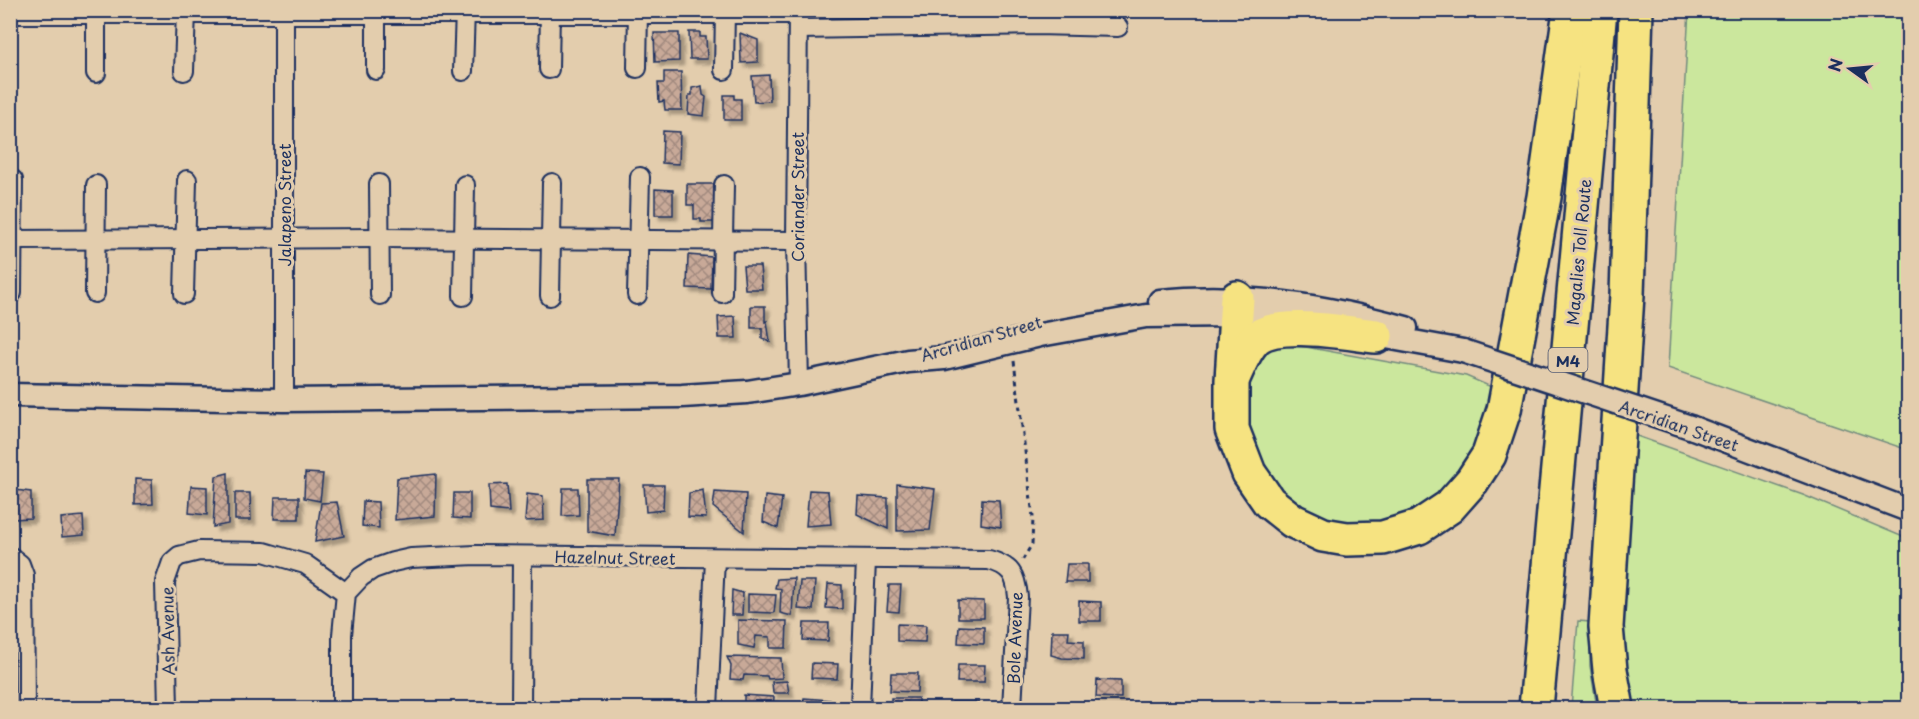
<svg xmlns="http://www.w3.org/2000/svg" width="1919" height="719" viewBox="0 0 1919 719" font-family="'Playpen Sans',sans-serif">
  <defs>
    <pattern id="building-cross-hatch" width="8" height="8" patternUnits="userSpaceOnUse" patternTransform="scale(1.5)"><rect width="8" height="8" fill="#c8a998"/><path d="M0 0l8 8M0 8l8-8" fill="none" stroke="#a28a7f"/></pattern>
    <filter id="shadow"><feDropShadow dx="4.5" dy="4.5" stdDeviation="1.5" flood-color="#0004"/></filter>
  </defs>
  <rect width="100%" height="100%" fill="#e3cdad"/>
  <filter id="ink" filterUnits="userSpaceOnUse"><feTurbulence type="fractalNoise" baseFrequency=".0167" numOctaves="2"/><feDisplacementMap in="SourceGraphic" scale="12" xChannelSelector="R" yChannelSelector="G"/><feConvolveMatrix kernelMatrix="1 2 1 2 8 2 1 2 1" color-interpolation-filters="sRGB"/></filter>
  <g filter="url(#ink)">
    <g fill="#cbe79d" stroke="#738b7e" stroke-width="1.5">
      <path d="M1689 10 1908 11V450L1668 368Z"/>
      <path d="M1289 344 1466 376 1496 389 1491 415 1468 463 1444 489 1430 500 1397 517 1379 523 1342 527 1310 515 1271 483 1243 421 1250 369 1266 349Z"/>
      <path d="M1634 435 1803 495 1908 539V708H1630L1620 632Z"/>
      <path d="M1578 621 1590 622V666L1597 708H1571Z"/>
    </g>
    <g fill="url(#building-cross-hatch)" stroke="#1b2f5e" stroke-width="1.5" filter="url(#shadow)">
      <path d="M689 32H700V37H706L707 59H690Z"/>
      <path d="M654 33H679V61L655 62Z"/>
      <path d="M740 33 758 40V62L741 63Z"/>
      <path d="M664 72H681L682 110H665L664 101 659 102 658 83H664Z"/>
      <path d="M769 75 770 101 754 102 752 76Z"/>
      <path d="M702 86 703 95 706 97 704 116 688 114 689 95H692V88Z"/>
      <path d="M724 95H734V99H741V120H724Z"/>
      <path d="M663 131 680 132 679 164 662 163Z"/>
      <path d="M687 184H715L718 222H701V219H694V205H687Z"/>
      <path d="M655 189 673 190V215H655Z"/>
      <path d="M688 255 712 257 711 289 687 288Z"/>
      <path d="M743 266H760L762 289H745Z"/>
      <path d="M751 306H765V322L767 321 770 342 762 339V328H751Z"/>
      <path d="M735 316 736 338H719L718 317Z"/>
      <path d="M228 473V524L213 527 216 476Z"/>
      <path d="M305 473 323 474 320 501 304 498Z"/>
      <path d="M436 474 435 516 395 520 397 478Z"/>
      <path d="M135 479 152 480 153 504 135 505Z"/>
      <path d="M587 479H619L615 536 587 531Z"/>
      <path d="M507 484 509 512 490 510 489 485Z"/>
      <path d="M897 484 935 489 930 530 897 531Z"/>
      <path d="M644 485H664L663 510 646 512Z"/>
      <path d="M191 486 207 487V515L189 513Z"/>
      <path d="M563 488H578L579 515 562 516Z"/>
      <path d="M15 490 31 492V518L14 519Z"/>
      <path d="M703 490 706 518 688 517 689 493Z"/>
      <path d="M809 490 828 491 831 524 806 526Z"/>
      <path d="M715 492 746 494 744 532 713 507Z"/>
      <path d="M235 493H250L251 520H235Z"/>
      <path d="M454 493H470V519L453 518Z"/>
      <path d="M527 494 543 496 544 520 525 521Z"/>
      <path d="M765 496 782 498 778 528 763 522Z"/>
      <path d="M858 496 888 498V529L857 514Z"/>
      <path d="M275 497H299V519H274Z"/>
      <path d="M982 499 999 500 1001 527 981 524Z"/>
      <path d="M363 501 378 502 379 528 362 526Z"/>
      <path d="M337 502 344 536 315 542 321 503Z"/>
      <path d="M83 516 84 535 62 537 61 518Z"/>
      <path d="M1067 564H1088V582H1065Z"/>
      <path d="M794 578 792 616 780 613 781 589 775 588 777 579Z"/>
      <path d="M800 581H815L813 610 798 609Z"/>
      <path d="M828 584 842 585V609L826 608Z"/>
      <path d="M889 585H901L899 612 887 611Z"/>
      <path d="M732 590 743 593 742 615H731Z"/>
      <path d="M748 594 776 595 774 613 748 612Z"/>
      <path d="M958 600 984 601V618H958Z"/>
      <path d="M1079 601 1101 602V621H1079Z"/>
      <path d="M738 620 787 621 786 648H770V637L756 636 754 648 738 645Z"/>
      <path d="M804 623H829L828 641 803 640Z"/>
      <path d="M897 624 926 625 925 642 897 641Z"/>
      <path d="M959 626 984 627V644L958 643Z"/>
      <path d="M1052 631H1069L1068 640 1084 641V659L1062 658 1051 655Z"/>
      <path d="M727 657 781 658 782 678 768 679 767 676 744 675 743 680 730 679 731 666Z"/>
      <path d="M812 663 838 664 837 679 811 678Z"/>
      <path d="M958 665H985L984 682H957Z"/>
      <path d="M891 673H918L917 692 890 691Z"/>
      <path d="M1097 680 1121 681V698L1096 697Z"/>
      <path d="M787 681 789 693H773L772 682Z"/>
      <path d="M744 695 774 697 773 708H744Z"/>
      <path d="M804 698 830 700V708H803Z"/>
      <rect x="891" y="698" width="27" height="10"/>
      <rect x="952" y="702" width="27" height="6"/>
      <path d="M1064 704 1090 707V708H1064Z"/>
    </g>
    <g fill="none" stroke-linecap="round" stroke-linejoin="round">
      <g stroke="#1b2f5e" stroke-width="22">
        <g id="minor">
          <path d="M376 10V70"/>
          <path d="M798 10 796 241 799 384"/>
          <path d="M10 14H798"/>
          <path d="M798 29 1037 25 1118 27"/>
          <path d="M637 68 638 10"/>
          <path d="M549 69 550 10"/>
          <path d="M724 70 725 10"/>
          <path d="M184 71 186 10"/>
          <path d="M463 71 465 10"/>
          <path d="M96 73V10"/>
          <path d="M379 184 380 295"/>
          <path d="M10 240 379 238 796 241"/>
          <path d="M12 293 13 180"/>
          <path d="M95 293 96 185"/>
          <path d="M722 293 724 185"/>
          <path d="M184 294 187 180"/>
          <path d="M637 295 640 177"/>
          <path d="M463 296 465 185"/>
          <path d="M550 296 552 183"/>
          <path d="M284 400V10"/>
          <path d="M10 556 20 564 24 575 25 708"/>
          <path d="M168 708 165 582 172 562 179 556 199 551 264 552 305 564 346 593"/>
          <path d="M342 708V635L346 593 361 577 373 569 393 562 411 558 476 555 989 560C1011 566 1016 575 1018 597L1012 708"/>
          <path d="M521 708 522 556"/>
          <path d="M708 708 715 559"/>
          <path d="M860 708 866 560"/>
        </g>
      </g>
      <g stroke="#1b2f5e" stroke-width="27">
        <g id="tertiary">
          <path d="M1160 301C1243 292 1326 306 1406 328"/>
          <path d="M1364 333 1463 351"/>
          <path d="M10 395 284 400 682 396 747 392 799 384 908 361 944 358 1040 335 1146 316 1235 315 1290 319"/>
          <path d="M1693 428 1908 510"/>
        </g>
      </g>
      <g stroke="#1b2f5e" stroke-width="38">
        <g id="motorway">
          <path d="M1237 298 1232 380V429L1249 473 1269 502 1293 521 1323 535 1347 539 1383 538 1419 527 1449 507 1472 481 1489 455 1504 410 1544 197 1570 10"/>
          <path d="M1234 376C1240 363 1245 349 1255 339 1277 319 1347 333 1376 336"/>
          <path d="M1536 708 1600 10"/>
          <path d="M1617 708 1610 670 1606 627 1627 295 1636 10"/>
        </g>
      </g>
      <path stroke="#1b2f5e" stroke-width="3" stroke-dasharray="4.5 4.5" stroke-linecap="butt" d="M1014 361 1033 517 1032 544 1022 561"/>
      <use href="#minor" stroke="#e3cdad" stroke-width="18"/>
      <use href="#tertiary" stroke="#e3cdad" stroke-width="22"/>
      <use href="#motorway" stroke="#f6e381" stroke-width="33"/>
      <g stroke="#1b2f5e" stroke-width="27" stroke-linecap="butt">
        <path id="tertiary-bridge" d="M1463 351 1693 428"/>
      </g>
      <use href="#tertiary-bridge" stroke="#e3cdad" stroke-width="22"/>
    </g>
  </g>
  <g text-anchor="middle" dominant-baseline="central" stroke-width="6" stroke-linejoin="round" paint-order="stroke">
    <rect fill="#e3cdad" stroke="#575e76" stroke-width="1.5" x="1548.5" y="348" width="39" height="24" rx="4.5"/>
    <g font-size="15" font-weight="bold" fill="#1b2f5e">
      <text x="1568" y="360">M4</text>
    </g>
    <g font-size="16" fill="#1b2f5e" stroke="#e3cdad">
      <text transform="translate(797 197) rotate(-90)">Coriander Street</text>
      <text transform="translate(284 205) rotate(-90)">Jalapeno Street</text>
      <text transform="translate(1578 252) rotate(-85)">Magalies Toll Route</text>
      <text transform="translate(981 338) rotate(-16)">Arcridian Street</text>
      <text transform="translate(1679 425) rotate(19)">Arcridian Street</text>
      <text transform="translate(615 557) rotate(1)">Hazelnut Street</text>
      <text transform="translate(167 631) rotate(-91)">Ash Avenue</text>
      <text transform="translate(1014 638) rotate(-88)">Bole Avenue</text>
    </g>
  </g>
  <rect width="1919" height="719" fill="none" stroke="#e3cdad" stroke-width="36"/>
  <rect x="18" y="18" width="1883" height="683" fill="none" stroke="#1b2f5e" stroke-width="2" filter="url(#ink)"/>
  <g transform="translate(1850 69) rotate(285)" stroke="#e3cdad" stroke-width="4.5" paint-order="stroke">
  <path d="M0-4.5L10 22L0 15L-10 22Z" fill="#1b2f5e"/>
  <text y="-9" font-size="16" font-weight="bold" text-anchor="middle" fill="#1b2f5e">N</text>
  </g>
</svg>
